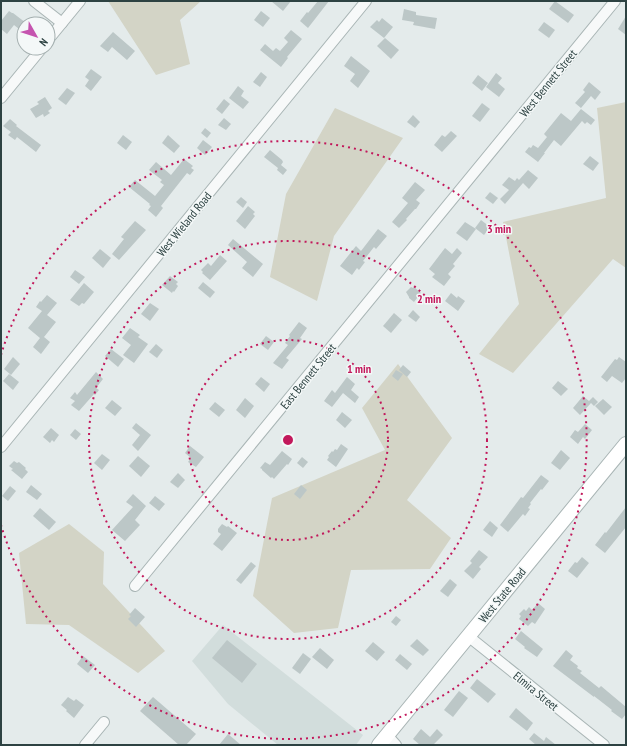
<svg xmlns="http://www.w3.org/2000/svg" width="627" height="746" viewBox="0 0 627 746" font-family="'PT Sans Narrow',sans-serif">
  <rect width="100%" height="100%" fill="#e4ebeb"/>
  <path fill="#d2dddc" d="M223 625 363 735 356 745H278L228 704 192 661Z"/>
  <g fill="#d3d4c6">
    <path d="M108 1H201L180 20 190 64 156 75Z"/>
    <path d="M626 102V268L613 259 513 373 479 354 519 304 503 222 606 198 597 108Z"/>
    <path d="M335 108 403 138 334 236 317 301 270 277 286 194Z"/>
    <path d="M398 364 452 438 407 500 451 538 430 569 351 570 338 628 294 633 253 596 272 498 385 450 362 408Z"/>
    <path d="M69 524 104 552 103 584 165 651 138 673 69 625 26 624 19 553Z"/>
  </g>
  <g fill="#bcc7c7">
    <path d="M271 1H291L283 11Z"/>
    <path d="M318 1H329L308 28 300 21 307 12 308 13Z"/>
    <path d="M555 1 574 15 568 23 549 9Z"/>
    <path d="M404 9 416 12V15L437 18 435 29 413 25 414 22 402 20Z"/>
    <path d="M9 11 12 13H13L26 23 24 24V33L14 25 7 34 1 29V21Z"/>
    <path d="M261 11 270 18 263 27 254 20Z"/>
    <path d="M626 16V35L618 29Z"/>
    <path d="M382 18 393 27 384 38 370 27 377 20 379 22Z"/>
    <path d="M544 22 555 30 549 38 538 30Z"/>
    <path d="M291 30 302 39 287 57 288 58 281 67 260 50 265 44 273 51 276 48 280 51 288 42 284 38Z"/>
    <path d="M113 32 135 51 127 60 112 47 108 52 100 46Z"/>
    <path d="M385 38 399 50 391 59 377 46Z"/>
    <path d="M351 56 370 71 358 88 350 81 355 74 344 66Z"/>
    <path d="M91 69 102 77 91 91 85 86 89 80 85 77Z"/>
    <path d="M261 72 267 77 260 87 253 82Z"/>
    <path d="M496 73 502 78 498 83 505 89 499 97 486 87Z"/>
    <path d="M478 75 488 83 482 91 472 83Z"/>
    <path d="M589 82 601 92 595 100 591 96 581 108 575 103 585 92 583 90Z"/>
    <path d="M238 86 244 91 241 96 249 102 243 109 229 98Z"/>
    <path d="M67 88 75 93 66 105 58 99Z"/>
    <path d="M45 97 52 108 48 111 50 113 44 117 43 114 36 118 30 109 39 104 37 102Z"/>
    <path d="M224 99 230 104 222 114 216 109Z"/>
    <path d="M482 103 490 109 480 122 472 116Z"/>
    <path d="M581 109 595 120 591 125 587 122 585 124 582 121 561 146 554 140 544 153H545L538 162 525 152 529 147 531 148 533 145 538 148 547 137 544 134 561 113 571 121Z"/>
    <path d="M413 115 420 122 415 128 407 122Z"/>
    <path d="M224 118 231 124 226 130 218 125Z"/>
    <path d="M10 119 17 125 16 126 41 145 36 152 17 137 15 140 8 135 11 132 3 126Z"/>
    <path d="M205 128 211 133 207 138 201 133Z"/>
    <path d="M451 131 457 136 442 152 434 145 442 135 445 137Z"/>
    <path d="M123 135 132 142 126 150 117 143Z"/>
    <path d="M168 135 180 146 174 153 162 143Z"/>
    <path d="M203 140 212 147 205 155 197 148Z"/>
    <path d="M270 150 282 160 283 162 281 165 287 170 283 175 277 170 278 168 264 157Z"/>
    <path d="M590 156 599 163 593 171 583 164Z"/>
    <path d="M184 159 193 166 191 168 194 170 190 175 187 173 161 206 163 208 156 217 148 210 151 206 149 205 150 204 129 187 135 180 155 196 164 185 160 182 162 180 149 170 156 162 171 175Z"/>
    <path d="M528 170 538 178 529 189 523 183 505 204 500 199 509 190 502 185 509 177 515 181 517 178 519 180Z"/>
    <path d="M415 182 425 190 416 200 420 203 416 209H415L406 219 407 220 399 228 392 222 408 203 402 198Z"/>
    <path d="M490 192 498 198 493 204 485 198Z"/>
    <path d="M241 197 247 202 243 208 236 202Z"/>
    <path d="M248 206 255 212 253 214 255 216 245 229 236 221Z"/>
    <path d="M481 220 490 227 484 235 475 228Z"/>
    <path d="M135 221 146 230 119 260 112 254 124 239 121 237Z"/>
    <path d="M465 222 476 229 467 241 456 233Z"/>
    <path d="M378 229 387 236 376 249 374 247 363 261 365 262 359 270 357 268 352 275 340 266 356 246 361 251Z"/>
    <path d="M233 239 263 264 253 277 242 268 247 262 228 245Z"/>
    <path d="M445 248 452 254 457 248 462 253 453 264 455 266 448 274 451 277 444 286 432 277 435 274 429 269Z"/>
    <path d="M100 249 111 258 103 268 92 258Z"/>
    <path d="M220 255 227 261 210 280 202 273 203 272 201 270 208 263 211 266Z"/>
    <path d="M75 270 85 277 79 284 70 277Z"/>
    <path d="M170 276 178 282 176 284 178 286 174 292 173 291 172 293 162 285Z"/>
    <path d="M203 282 215 292 210 298 198 288Z"/>
    <path d="M84 283 94 292 84 304 82 303 79 306 70 300Z"/>
    <path d="M411 287 413 288 414 287 421 293 414 302 409 298V297L406 292Z"/>
    <path d="M451 293 457 298 458 296 465 301 458 311 445 301Z"/>
    <path d="M47 295 57 303 47 315 56 322 44 337 50 342 41 354 33 347 40 338 28 328 42 311 36 307 40 301 41 302Z"/>
    <path d="M150 303 159 309 150 321 141 314Z"/>
    <path d="M413 310 420 317 416 322 408 316Z"/>
    <path d="M394 313 402 320 391 333 383 326Z"/>
    <path d="M299 322 307 328 300 338 302 339 286 358 289 360 282 369 273 363 288 345 285 343 290 336 289 335Z"/>
    <path d="M130 328 140 335 138 337 148 344 134 363 123 355 131 345 122 338Z"/>
    <path d="M266 336 274 342 268 350 260 344Z"/>
    <path d="M156 344 163 350 157 358 149 352Z"/>
    <path d="M111 349 124 359 118 367 105 356Z"/>
    <path d="M13 357 20 364 11 375 4 369Z"/>
    <path d="M619 357 626 362V378L622 383 612 376 607 382 601 377 615 359 617 360Z"/>
    <path d="M403 365 411 372 407 377 399 370Z"/>
    <path d="M396 370 403 374 398 381 392 376Z"/>
    <path d="M96 372 103 379 96 388 99 390 95 395 94 394 79 411 71 405 75 401 70 398 75 392 77 395Z"/>
    <path d="M9 374 19 382 13 390 3 381Z"/>
    <path d="M261 377 270 384 264 392 255 384Z"/>
    <path d="M347 377 355 384 351 390 359 397 355 403 343 393 332 407 324 401 332 390 335 393Z"/>
    <path d="M558 381 568 389 561 396 552 388Z"/>
    <path d="M583 396 589 401 593 397 598 402 594 406 591 403 580 415 573 408Z"/>
    <path d="M245 398 254 406 245 418 236 410Z"/>
    <path d="M603 399 612 407 604 415 595 406Z"/>
    <path d="M112 400 122 408 115 416 105 408Z"/>
    <path d="M215 402 225 410 219 417 209 409Z"/>
    <path d="M342 412 352 420 345 428 336 420Z"/>
    <path d="M136 423 151 435 138 451 132 445 140 435 132 428Z"/>
    <path d="M585 424 592 430 585 439 583 437 578 444 570 437 575 430 578 432Z"/>
    <path d="M51 428 59 435 54 442 52 440 50 443 43 437Z"/>
    <path d="M75 429 81 434 76 440 70 435Z"/>
    <path d="M341 444 348 449 336 467 327 460 329 457 328 456 332 451 333 452 335 449 337 450Z"/>
    <path d="M190 446 204 457 196 467 188 462 191 458 185 453Z"/>
    <path d="M561 450 570 458 560 470 551 463Z"/>
    <path d="M282 451 292 459 288 465 287 464 274 479 272 477 271 478 262 470V469L260 468 265 462 270 465Z"/>
    <path d="M102 454 110 460 102 470 94 463Z"/>
    <path d="M138 456 150 466 141 477 129 466Z"/>
    <path d="M302 457 308 462 303 468 297 463Z"/>
    <path d="M14 461 17 463 19 462 26 468 25 469 28 472 22 479 11 470 13 469 9 466Z"/>
    <path d="M178 473 185 480 178 488 170 482Z"/>
    <path d="M541 475 549 481 542 490 541 489 530 503 531 504 528 508 530 509 525 516 523 514 508 532 500 525 521 497 523 498Z"/>
    <path d="M31 485 42 494 37 500 26 492Z"/>
    <path d="M301 485 307 490 300 499 294 494Z"/>
    <path d="M10 486 16 491 8 501 2 496Z"/>
    <path d="M133 494 146 506 135 520 140 525 125 541 112 530 133 507 126 502Z"/>
    <path d="M155 496 165 504 159 511 149 503Z"/>
    <path d="M626 507V527L605 553 595 545 605 532 606 533Z"/>
    <path d="M40 508 56 522 49 530 33 516Z"/>
    <path d="M490 521 498 528 492 537 483 530Z"/>
    <path d="M222 524 227 527 228 526 237 533 222 551 213 544 221 534 218 532V529Z"/>
    <path d="M479 550 488 557 479 567 481 569 473 579 464 571 472 563 470 561Z"/>
    <path d="M582 557 589 563 577 578 568 571 575 562 577 563Z"/>
    <path d="M251 562 256 566 241 584 236 580Z"/>
    <path d="M450 579 457 585 448 597 440 591Z"/>
    <path d="M538 603 545 609 535 624 532 622 528 626 519 619 521 616 519 614 524 609 526 611 529 607 532 610Z"/>
    <path d="M135 608 145 617 136 627 128 619 131 616 129 615Z"/>
    <path d="M396 616 401 620 396 626 391 622Z"/>
    <path d="M521 631 543 649 537 657 524 648 525 647 515 639Z"/>
    <path d="M417 639 429 650 423 656 410 646Z"/>
    <path d="M227 640 257 664 242 683 212 658Z"/>
    <path d="M373 642 385 652 377 661 365 651Z"/>
    <path d="M320 648 334 660 327 669 312 657Z"/>
    <path d="M566 650 573 656 570 660 578 666 577 668 582 671 580 673 599 688 601 686 626 707V714L622 719 611 711 612 710 594 696V697L553 666Z"/>
    <path d="M303 653 311 659 300 674 292 668Z"/>
    <path d="M400 654 412 664 407 670 395 660Z"/>
    <path d="M83 656 95 665 88 673 77 664Z"/>
    <path d="M477 679 496 694 488 703 470 688Z"/>
    <path d="M459 691 468 698 453 717 444 710Z"/>
    <path d="M68 697 74 701 76 699 84 705 74 718 66 711 67 710 61 705Z"/>
    <path d="M153 697 196 734 186 745H179L140 711Z"/>
    <path d="M516 708 533 723 527 731 509 717Z"/>
    <path d="M421 729 430 737 437 729 443 735 433 745H420L413 739Z"/>
    <path d="M534 733 544 741 546 737 556 745H536L529 739Z"/>
    <path d="M228 734 241 745H219Z"/>
  </g>
  <g fill="none" stroke-linecap="round" stroke-linejoin="round">
    <g stroke="#a9b5b5" stroke-width="12">
      <g id="street">
        <path d="M34 1 62 23"/>
        <path d="M48 40 80 1"/>
        <path d="M1 98 42 48"/>
        <path d="M1 447 366 1"/>
        <path d="M135 586 615 1"/>
        <path d="M468 636 604 745"/>
        <path d="M387 735 396 745"/>
        <path d="M85 745 104 722"/>
      </g>
    </g>
    <g stroke="#a9b5b5" stroke-width="16">
      <path id="secondary" d="M379 745 626 444"/>
    </g>
    <use href="#street" stroke="#f7f9f9" stroke-width="10"/>
    <use href="#secondary" stroke="#fff" stroke-width="14"/>
  </g>
  <g fill="none" stroke="#c2185b" stroke-width="2" stroke-dasharray="2 4">
    <circle cx="288" cy="440" r="100"/>
    <circle cx="288" cy="440" r="199"/>
    <path d="M1 355A299 299 0 1 1 1 525"/>
  </g>
  <g text-anchor="middle" dominant-baseline="central" stroke-width="3" stroke-linejoin="round" paint-order="stroke">
    <g font-size="12" fill="#2d4242" stroke="#f4f8f8">
      <text transform="translate(548 83) rotate(-51)">West Bennett Street</text>
      <text transform="translate(184 224) rotate(-51)">West Wieland Road</text>
      <text transform="translate(308 376) rotate(-51)">East Bennett Street</text>
      <text transform="translate(502 595) rotate(-51)">West State Road</text>
      <text transform="translate(536 691) rotate(39)">Elmira Street</text>
    </g>
  </g>
  <circle cx="288" cy="440" r="6" fill="#c2185b" stroke="#f4f8f8" stroke-width="2"/>
  <g font-size="12" text-anchor="middle" font-weight="bold" fill="#c2185b" stroke="#f4f8f8" stroke-width="3" stroke-linejoin="round" paint-order="stroke">
    <text x="499" y="233">3 min</text>
    <text x="429" y="303">2 min</text>
    <text x="359" y="373">1 min</text>
  </g>
  <rect width="627" height="746" fill="none" stroke="#2d4242" stroke-width="4"/>
  <g transform="translate(36 36) rotate(129)"><circle r="19" fill="#f4f8f8" stroke="#a4afaf"/>
  <path d="M0-3L7 15L0 10L-7 15Z" fill="#c554af"/>
  <text y="-6" font-size="11" font-weight="bold" text-anchor="middle" fill="#2d4242">N</text>
  </g>
</svg>
